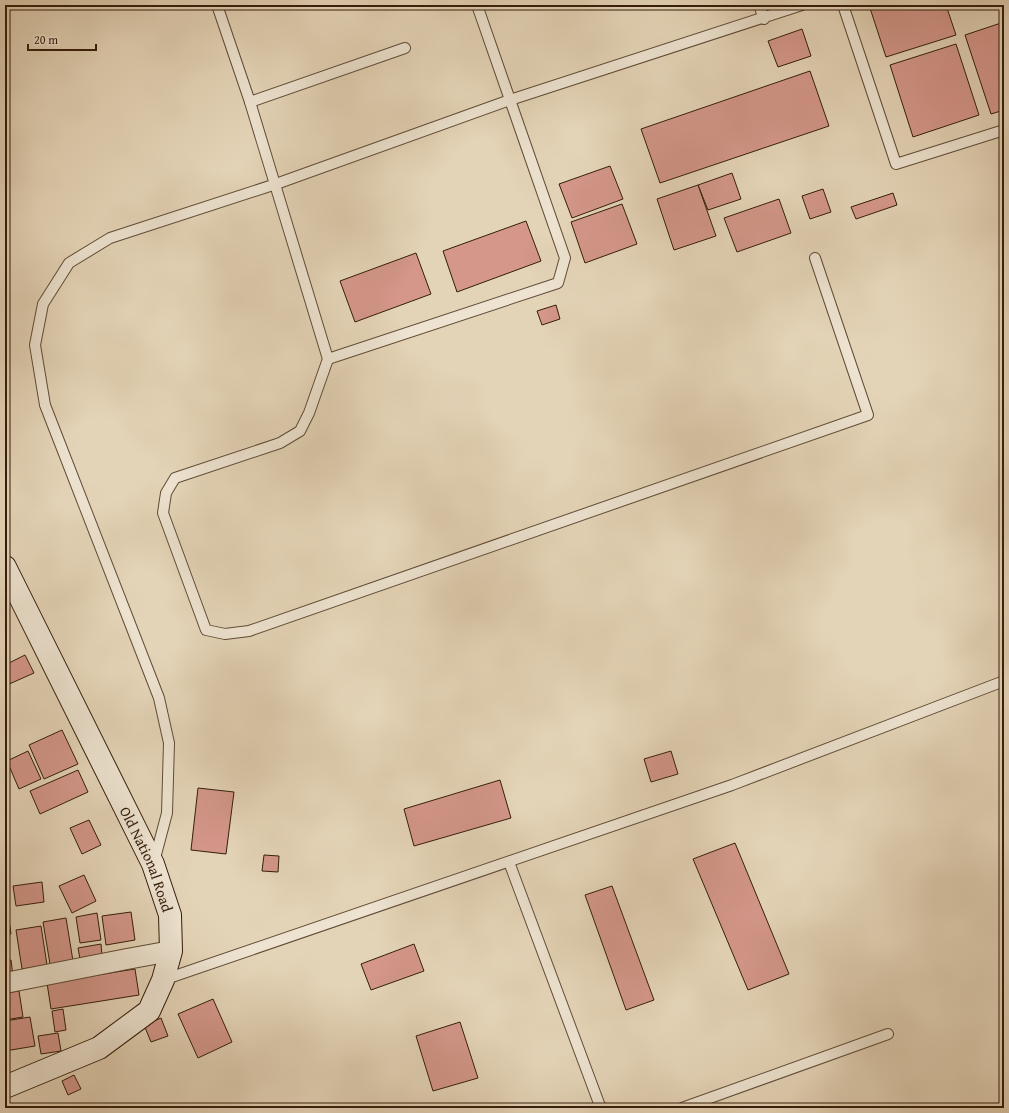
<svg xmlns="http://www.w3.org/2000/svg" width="1009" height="1113" viewBox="0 0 1009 1113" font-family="'Gentium Book Plus',serif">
  <rect width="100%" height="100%" fill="#e4d4b7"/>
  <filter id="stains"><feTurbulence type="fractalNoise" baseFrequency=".005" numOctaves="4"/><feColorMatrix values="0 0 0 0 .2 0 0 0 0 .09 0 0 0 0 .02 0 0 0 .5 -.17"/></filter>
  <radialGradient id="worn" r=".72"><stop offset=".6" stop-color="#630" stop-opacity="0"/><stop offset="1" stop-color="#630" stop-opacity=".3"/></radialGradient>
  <g fill="#d4978a" stroke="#341d0b">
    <path d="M869 5H946L956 35 886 57Z"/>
    <path d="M1004 22V110L991 114 965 35Z"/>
    <path d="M802 29 811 56 778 67 768 41Z"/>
    <path d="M956 44 979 115 913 137 890 65Z"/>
    <path d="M810 71 829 126 660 183 641 129Z"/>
    <path d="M610 166 623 199 572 218 559 184Z"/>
    <path d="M732 173 741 199 708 210 698 185Z"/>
    <path d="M698 185 716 236 674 250 657 199Z"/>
    <path d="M823 189 831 212 810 219 802 196Z"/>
    <path d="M893 193 897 205 856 219 851 207Z"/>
    <path d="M779 199 791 233 737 252 724 218Z"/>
    <path d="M622 204 637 244 585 263 571 222Z"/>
    <path d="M526 221 541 261 457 292 443 251Z"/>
    <path d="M416 253 431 294 355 322 340 281Z"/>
    <path d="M556 305 560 319 542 325 537 311Z"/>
    <path d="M25 655 34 673 7 685 5 682V665Z"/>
    <path d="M62 730 78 764 44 779 29 745Z"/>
    <path d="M28 751 41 779 19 789 7 761Z"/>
    <path d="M671 751 678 774 651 782 644 759Z"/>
    <path d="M78 770 88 792 40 814 30 791Z"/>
    <path d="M500 780 511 818 414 846 404 809Z"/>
    <path d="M198 788 234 792 226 854 191 850Z"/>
    <path d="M89 820 101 845 82 854 70 828Z"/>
    <path d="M735 843 789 974 748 990 693 859Z"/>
    <path d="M264 855 279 856 278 872 262 871Z"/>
    <path d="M84 875 96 901 72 913 59 886Z"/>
    <path d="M42 882 44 902 16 906 13 886Z"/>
    <path d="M612 886 654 1000 626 1010 585 895Z"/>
    <path d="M131 912 135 940 106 945 102 916Z"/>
    <path d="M5 913H8L11 934 5 935Z"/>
    <path d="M97 913 101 940 80 943 76 917Z"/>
    <path d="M66 918 73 961 50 964 43 922Z"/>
    <path d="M41 926 47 965 22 969 16 930Z"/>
    <path d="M101 944 102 956 80 959 78 948Z"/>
    <path d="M414 944 424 971 371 990 361 964Z"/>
    <path d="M11 960 13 976 5 977V961Z"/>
    <path d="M135 969 139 995 51 1009 47 983Z"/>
    <path d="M19 991 23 1017 5 1020V993Z"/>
    <path d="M213 999 232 1042 198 1058 178 1014Z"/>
    <path d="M63 1009 66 1030 55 1032 52 1011Z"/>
    <path d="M30 1017 35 1046 5 1051V1021Z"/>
    <path d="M161 1018 168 1036 151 1042 144 1025Z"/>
    <path d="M460 1022 478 1078 433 1091 416 1036Z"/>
    <path d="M58 1033 61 1051 41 1054 38 1036Z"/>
    <path d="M74 1075 81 1089 68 1095 62 1081Z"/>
  </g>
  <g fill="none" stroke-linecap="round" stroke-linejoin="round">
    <g stroke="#604b36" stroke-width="12">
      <g id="lane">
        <path d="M217 5 250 102 328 359 558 283 565 258 477 5"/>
        <path d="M759 5 764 19"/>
        <path d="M843 5 896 164 1004 130"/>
        <path d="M250 102 405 48"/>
        <path d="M328 359 309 413 300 431 280 443 175 478 166 493 163 513 206 630 225 634 249 631 868 415 815 258"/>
        <path d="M154 862 167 813 169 743 159 698 45 405 35 345 43 304 69 263 110 238 276 184 510 100 802 5"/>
        <path d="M509 862 600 1106 603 1108"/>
        <path d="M163 980 732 785 1004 681"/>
        <path d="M682 1108 888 1034"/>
      </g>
    </g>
    <g stroke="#604b36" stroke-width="22">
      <path id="street" d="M5 983 127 959 171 951"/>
    </g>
    <g stroke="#341d0b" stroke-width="24">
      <g id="secondary">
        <path id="s1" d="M5 567 153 864 170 915 171 951 163 980 149 1011 99 1048 5 1087"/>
      </g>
    </g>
    <use href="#lane" stroke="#ede3d0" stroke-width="10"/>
    <use href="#street" stroke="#ede3d0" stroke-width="20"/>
    <use href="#secondary" stroke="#ede3d0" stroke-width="22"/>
  </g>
  <g text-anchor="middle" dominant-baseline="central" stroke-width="3.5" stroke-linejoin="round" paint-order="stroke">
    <g font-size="15" fill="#341d0b" stroke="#ede3d0">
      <text stroke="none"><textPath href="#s1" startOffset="325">Old National Road</textPath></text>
    </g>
  </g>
  <rect width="1009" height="1113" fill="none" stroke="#e4d4b7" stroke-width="20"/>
  <rect x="6" y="6" width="997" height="1101" fill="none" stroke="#341d0b" stroke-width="2"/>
  <rect x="10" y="10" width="989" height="1093" fill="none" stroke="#341d0b"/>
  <path d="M28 44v6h68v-6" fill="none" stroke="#341d0b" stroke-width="2"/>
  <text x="34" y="44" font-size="12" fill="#341d0b" stroke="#ede3d0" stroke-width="3" paint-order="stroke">20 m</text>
  <rect width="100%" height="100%" filter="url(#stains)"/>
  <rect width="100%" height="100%" fill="url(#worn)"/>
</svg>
